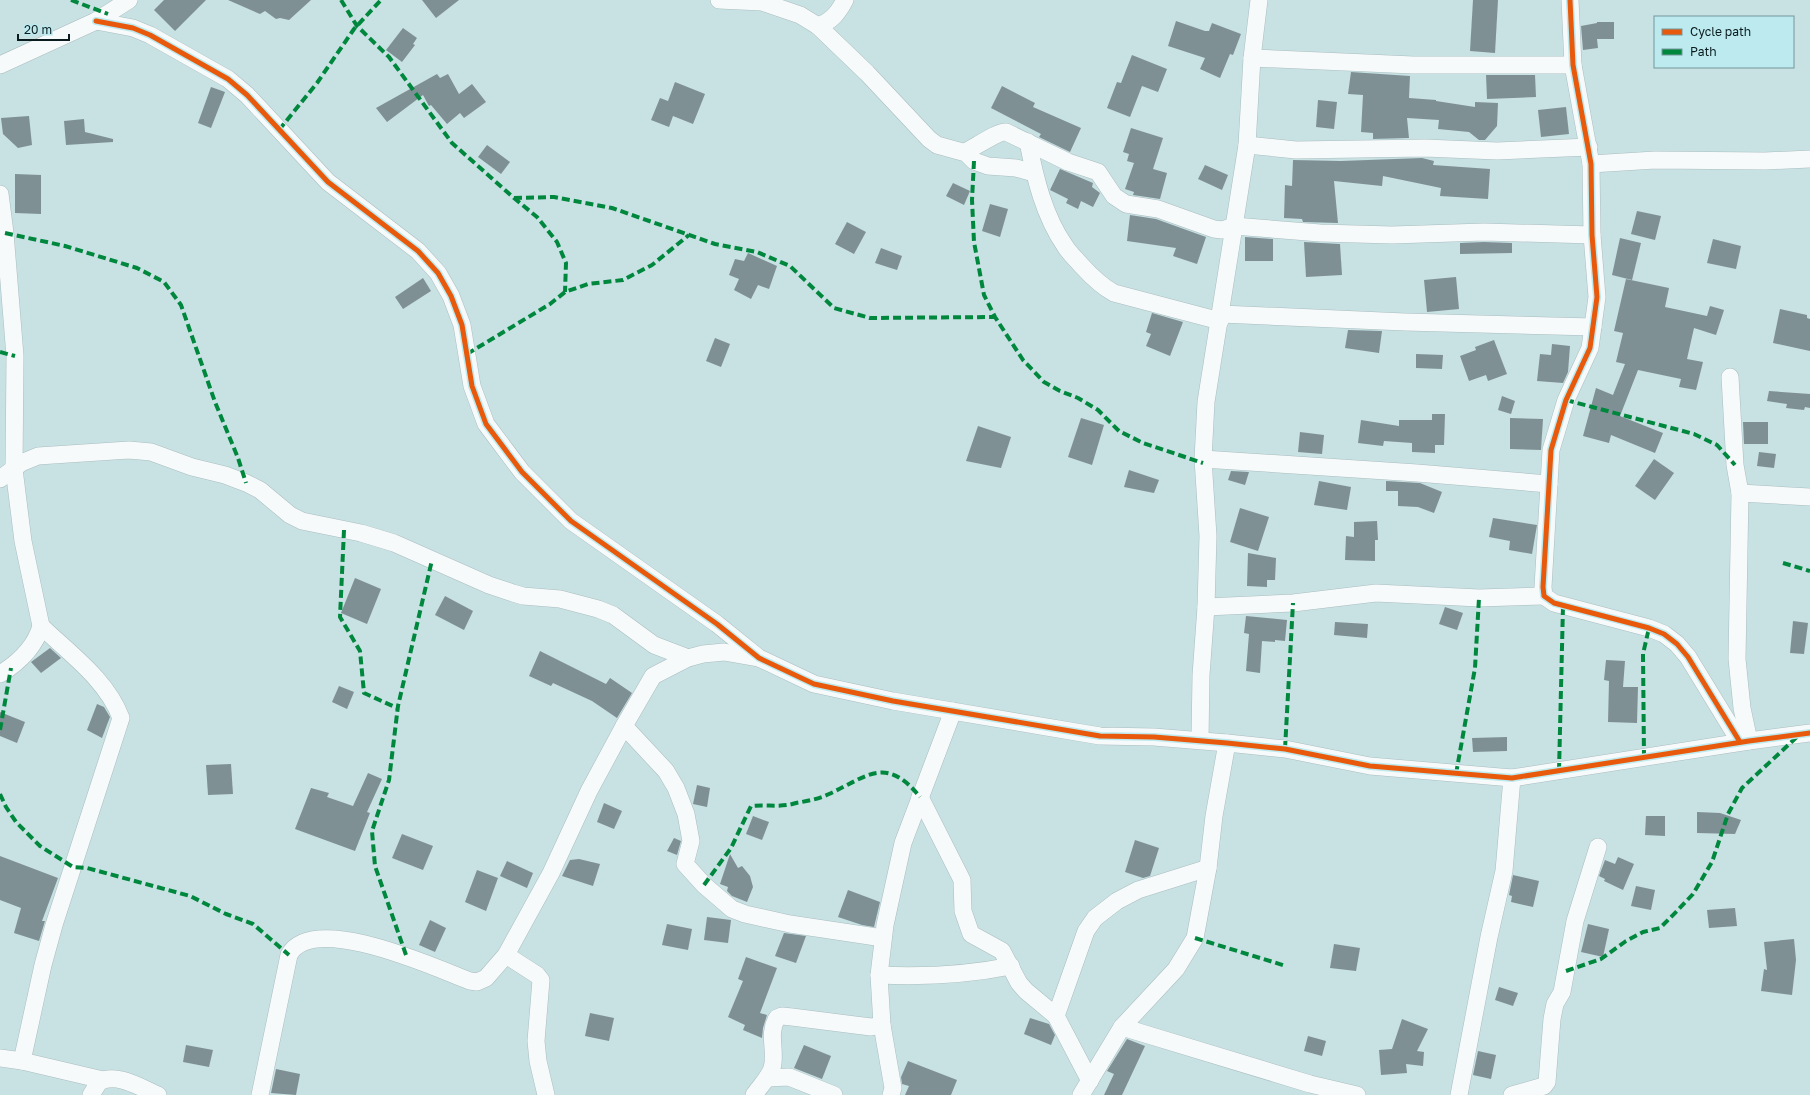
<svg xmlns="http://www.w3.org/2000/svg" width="1810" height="1095" viewBox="0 0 1810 1095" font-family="'Golos Text',sans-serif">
  <rect width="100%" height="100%" fill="#c8e1e3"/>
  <g fill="#7f9095">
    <path d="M164 0H206L175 31 154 10Z"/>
    <path d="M228 0H311L289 20 280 18 276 19 265 11 260 14Z"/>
    <path d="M422 0H459L436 18Z"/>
    <path d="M1473 0H1498L1495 53 1470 51Z"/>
    <path d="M1176 21 1205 31H1209L1212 23 1241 34 1233 55 1230 54 1220 78 1200 69 1205 58 1168 46Z"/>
    <path d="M1597 22H1614V39H1597L1598 48 1583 50 1581 26 1597 23Z"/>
    <path d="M403 28 417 38 413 44 415 45 402 62 386 50Z"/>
    <path d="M1132 55 1167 69 1158 92 1142 86 1130 117 1107 108 1117 82 1121 83Z"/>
    <path d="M1351 72 1410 76 1409 98 1436 100V101L1475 107V102L1498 103 1497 126 1485 140H1479L1469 132 1438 129 1439 120 1407 118 1409 138 1373 139V133L1361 132 1363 95 1348 94Z"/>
    <path d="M437 74 440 78 448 74 459 94 472 84 486 102 464 118 460 113 447 124 431 105 429 106 423 95 387 122 376 108Z"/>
    <path d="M1486 75H1535L1536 97 1487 99Z"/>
    <path d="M675 82 705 94 693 124 673 116 669 127 651 120 660 98 668 101Z"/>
    <path d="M1002 86 1035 103 1033 107 1081 128 1070 152 1039 137 1041 134 991 108Z"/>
    <path d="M211 87 225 92 211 128 198 123Z"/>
    <path d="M1318 100 1337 102 1334 129 1316 127Z"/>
    <path d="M1566 107 1569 134 1541 137 1538 110Z"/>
    <path d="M29 116 32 145 18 148 3 134 1 118Z"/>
    <path d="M84 119 85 132 113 139V142L66 145 64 121Z"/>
    <path d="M1131 128 1163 138 1153 169 1167 173 1160 199 1133 195 1134 192 1125 189 1134 163 1127 161 1129 154 1123 152Z"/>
    <path d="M487 145 510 162 501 174 478 157Z"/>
    <path d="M1422 158 1434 161 1433 165 1490 169 1488 199 1440 196 1441 188 1383 176 1382 186 1334 181 1338 223 1303 222 1302 219 1284 218 1285 185 1292 186 1293 160 1341 161Z"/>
    <path d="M1205 165 1228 175 1222 190 1198 179Z"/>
    <path d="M1060 169 1093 183 1092 187 1100 193 1093 207 1081 201 1078 209 1066 203 1068 199 1050 190Z"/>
    <path d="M15 174 41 175V214L15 213Z"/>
    <path d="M953 183 970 191 964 205 946 196Z"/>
    <path d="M990 204 1008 209 1000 237 982 231Z"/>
    <path d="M1637 211 1661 216 1655 240 1631 234Z"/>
    <path d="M1130 215 1156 219 1206 237 1197 264 1173 256 1176 248 1127 241Z"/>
    <path d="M847 222 866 232 854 254 835 244Z"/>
    <path d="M1245 237 1273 239V261H1245Z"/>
    <path d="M1620 238 1641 243 1632 280 1612 275Z"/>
    <path d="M1713 239 1741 246 1736 269 1707 263Z"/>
    <path d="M1304 242 1340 244 1342 275 1306 277Z"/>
    <path d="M1484 242 1512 243V253L1460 254V243Z"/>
    <path d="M881 248 902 256 897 270 875 263Z"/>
    <path d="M748 253 777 266 769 289 758 285 751 299 734 290 739 279 729 275 735 259 744 261Z"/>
    <path d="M1456 277 1459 309 1427 312 1424 280Z"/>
    <path d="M423 278 431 291 403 309 395 297Z"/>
    <path d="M1626 279 1669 288 1665 307 1707 316 1710 306 1724 310 1716 335 1694 328 1687 359 1703 362 1696 390 1679 387 1681 379 1638 370 1620 416 1663 433 1655 453 1611 435 1609 443 1583 436 1596 388 1613 395 1625 364 1616 362 1623 333 1614 331Z"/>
    <path d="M1780 309 1807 315V318L1810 319V351L1773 343Z"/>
    <path d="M1152 313 1183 322 1170 356 1146 346 1151 334 1146 332Z"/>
    <path d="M1348 330 1382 331 1379 353 1345 348Z"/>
    <path d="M715 338 730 344 721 367 706 361Z"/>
    <path d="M1494 340 1507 374 1488 381 1486 375 1469 381 1460 356 1476 350 1475 347Z"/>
    <path d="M1552 344 1570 346 1568 372 1563 383 1537 381 1540 354 1551 355Z"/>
    <path d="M1416 354 1443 355 1442 369 1416 368Z"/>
    <path d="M1769 391 1810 394V408L1805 407 1804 410 1786 408 1787 404 1767 401Z"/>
    <path d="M1502 396 1515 401 1511 414 1498 410Z"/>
    <path d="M1432 414H1445L1444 445H1435V453L1412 452V443L1384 441 1383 446 1358 443 1361 420 1399 426V420H1432Z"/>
    <path d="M1081 418 1104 425 1092 465 1068 457Z"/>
    <path d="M1510 418 1543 419 1541 450 1510 449Z"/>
    <path d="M1743 422H1768V444H1744Z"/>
    <path d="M978 426 1011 437 1001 468 966 461Z"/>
    <path d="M1300 432 1324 435 1322 454 1298 452Z"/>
    <path d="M1759 452 1776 454 1774 468 1757 466Z"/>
    <path d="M1654 459 1674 473 1655 500 1635 486Z"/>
    <path d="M1129 470 1159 480 1154 493 1124 487Z"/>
    <path d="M1231 471 1249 472 1245 485 1228 480Z"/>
    <path d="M1319 481 1351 487 1347 510 1314 505Z"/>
    <path d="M1386 481 1420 483 1442 492 1434 513 1418 507 1398 506V491H1386Z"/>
    <path d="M1240 508 1269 517 1258 551 1230 542Z"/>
    <path d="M1493 518 1537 525 1532 554 1509 550 1510 541 1489 537Z"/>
    <path d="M1377 521 1378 540H1375V561L1345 560 1346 536 1354 537V522Z"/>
    <path d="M1248 553 1276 558 1275 580H1267V587L1247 586Z"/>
    <path d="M355 578 381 589 367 624 341 613Z"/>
    <path d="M445 596 473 611 464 630 435 615Z"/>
    <path d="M1445 607 1463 613 1457 630 1439 624Z"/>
    <path d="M1246 616 1287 620 1285 641 1275 640V642L1262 641 1260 673 1246 671 1249 634 1244 633Z"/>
    <path d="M1793 621 1808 623 1804 654 1790 653Z"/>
    <path d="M1335 622 1368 624 1367 638 1334 635Z"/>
    <path d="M50 648 61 658 41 673 31 662Z"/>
    <path d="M540 651 606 684 610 678 632 693 617 718 592 701 553 683 551 686 529 676Z"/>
    <path d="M1606 660 1625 661 1623 687H1638L1637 723 1608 722 1609 681 1604 680Z"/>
    <path d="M339 686 354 692 347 709 332 702Z"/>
    <path d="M97 704 104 707 110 717 102 738 87 730Z"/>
    <path d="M0 712 25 722 17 743 0 736Z"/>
    <path d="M1507 737V751L1473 752 1472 738Z"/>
    <path d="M231 764 233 794 208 795 206 765Z"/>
    <path d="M368 773 382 779 367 812 370 813 355 851 295 829 311 788 329 793 327 797 353 806Z"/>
    <path d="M697 785 710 788 707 807 693 804Z"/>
    <path d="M604 803 622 811 614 829 597 822Z"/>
    <path d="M1697 812 1720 813 1741 820 1735 834 1697 833Z"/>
    <path d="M753 816 769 822 762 840 746 834Z"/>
    <path d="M1646 816H1665V836L1645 835Z"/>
    <path d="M402 834 433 846 423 870 392 858Z"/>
    <path d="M674 838 681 841 677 855 667 851Z"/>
    <path d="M1135 840 1159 848 1150 876 1143 878 1125 872Z"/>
    <path d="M730 854 738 868 742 866 750 876 753 887 747 902 732 896 727 891 728 887 720 884Z"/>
    <path d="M0 856 58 878 42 921H45L39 941 14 933 21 908 0 900Z"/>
    <path d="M1618 857 1634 864 1623 890 1604 881 1605 879 1599 876 1605 860 1615 864Z"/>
    <path d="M579 859 600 864 593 886 562 876 570 860Z"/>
    <path d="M507 861 533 873 527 888 500 876Z"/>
    <path d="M477 870 498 878 486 911 465 902Z"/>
    <path d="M1513 875 1539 881 1533 907 1511 902 1512 896 1509 895Z"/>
    <path d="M1636 886 1655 890 1651 910 1631 906Z"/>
    <path d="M848 890 880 902 874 927 862 925 838 917Z"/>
    <path d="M1735 908 1737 926 1709 928 1707 910Z"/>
    <path d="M707 917 731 920 728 943 704 940Z"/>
    <path d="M430 920 446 928 435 952 419 945Z"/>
    <path d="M667 924 692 929 688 950 662 945Z"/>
    <path d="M1588 924 1609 929 1603 957 1581 952Z"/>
    <path d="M784 933 806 936 796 963 775 956Z"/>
    <path d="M1794 939 1796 960 1792 995 1761 991 1764 969 1767 970 1764 942Z"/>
    <path d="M1334 944 1360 948 1356 971 1330 968Z"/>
    <path d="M746 957 777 968 760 1013 767 1015 763 1028 762 1038 743 1030 745 1025 728 1017 743 981 738 979Z"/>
    <path d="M1499 987 1518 993 1513 1006 1495 1000Z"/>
    <path d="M590 1013 614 1018 609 1041 585 1036Z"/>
    <path d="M1030 1018 1049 1024 1055 1035 1051 1045 1024 1034Z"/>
    <path d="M1402 1019 1428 1029 1417 1051 1424 1052 1423 1066 1406 1064 1407 1073 1381 1075 1379 1050 1392 1049Z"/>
    <path d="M1308 1036 1326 1041 1322 1056 1304 1051Z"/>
    <path d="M1127 1039 1145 1046 1122 1095H1104L1114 1074 1107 1071Z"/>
    <path d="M186 1045 213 1050 209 1067 183 1062Z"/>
    <path d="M804 1045 831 1056 822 1079 794 1068Z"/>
    <path d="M1478 1051 1496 1055 1491 1079 1473 1075Z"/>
    <path d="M908 1061 957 1080 951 1095H905L909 1086 902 1084 901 1077Z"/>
    <path d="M276 1069 300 1074 296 1095 271 1093Z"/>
  </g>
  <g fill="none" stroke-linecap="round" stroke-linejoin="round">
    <g stroke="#aabec0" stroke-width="18">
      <g id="minor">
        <path d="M719 0 762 2 800 15 818 26 867 73 929 139 937 145 966 153 974 161 988 166 1016 168 1034 173"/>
        <path d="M1570 0 1573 65 1591 164 1592 235 1597 297 1590 348 1566 400 1551 450 1543 587 1544 596 1554 603 1649 628 1664 634 1677 644 1688 657 1740 742"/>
        <path d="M96 21 133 28 150 35 228 79 247 95 328 182 418 251 438 273 451 296 462 325 472 386 486 424 522 472 571 521 717 624 759 658 814 684 893 701 1100 736 1154 737 1227 743 1285 749 1370 766 1512 778 1749 741 1810 733"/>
        <path d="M818 26C832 21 838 13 845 0"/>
        <path d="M1252 58 1413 65H1573"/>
        <path d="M0 65 96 21 129 0"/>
        <path d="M1028 142C1035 178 1044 216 1065 246 1069 253 1076 259 1081 265 1091 276 1101 286 1114 293L1220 321"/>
        <path d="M1247 145 1296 150 1425 148 1497 151 1589 147"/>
        <path d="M965 152C974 148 998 131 1006 132L1068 162 1098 172 1114 196 1126 204 1158 209 1214 229 1222 230 1234 226 1320 233 1392 235 1484 232 1592 235"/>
        <path d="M1591 164 1655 160 1765 161 1810 159"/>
        <path d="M0 194 5 233 15 356 14 469 23 541 41 626C35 647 18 663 0 674"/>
        <path d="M1221 314 1405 322 1593 327"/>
        <path d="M1730 377 1735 465 1740 493 1737 659 1742 708 1749 741"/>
        <path d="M1203 459 1417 473 1549 484"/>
        <path d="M0 479 21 463 38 456 129 450 151 452 192 467 225 475 246 483 260 490 290 515 302 521 361 533 394 543 489 585 513 593 523 596 560 599 598 609 613 615 654 645 688 658"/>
        <path d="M1740 493 1810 497"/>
        <path d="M1206 607 1293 603 1376 593 1479 598 1544 596"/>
        <path d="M624 726 666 771 676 788 686 814 691 841 685 864 704 885 732 909 745 914 790 924 883 938"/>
        <path d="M1200 740 1201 675 1206 607 1208 536 1203 459 1206 402 1247 145 1252 58 1259 0"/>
        <path d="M920 797 962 880 963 911 971 934 1002 951 1019 983 1026 991 1056 1016 1090 1081"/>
        <path d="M506 955 537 975 541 980 536 1041 538 1061 546 1095"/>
        <path d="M879 975C924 977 967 975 1011 966"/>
        <path d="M1056 1016 1086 931 1095 918 1117 901 1138 890 1208 868"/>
        <path d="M1122 1027 1310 1084 1357 1095"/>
        <path d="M0 1058 22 1061 103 1080"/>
        <path d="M22 1061 43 965 54 925 121 718C107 680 70 654 41 626"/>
        <path d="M767 1078 789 1077 834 1095"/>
        <path d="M91 1095 99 1082C117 1072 141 1088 158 1095"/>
        <path d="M260 1095 289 955C312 911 436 968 470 981L477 982 486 978 506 955 551 873 589 791 624 726 653 676 688 658 703 654 724 652 758 658"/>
        <path d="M754 1095C760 1086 769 1078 772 1068 777 1052 767 1034 777 1018L782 1016 792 1017 871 1027 882 1025"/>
        <path d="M891 1095 893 1088 882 1025 879 975 885 925 903 843 953 711"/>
        <path d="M1081 1095 1122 1027 1176 969 1195 938 1208 868 1214 816 1227 743"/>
        <path d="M1459 1095 1489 937 1504 871 1512 778"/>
        <path d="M1512 1095 1544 1086 1547 1082 1552 1019 1555 1004 1562 992 1575 921 1598 847"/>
      </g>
    </g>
    <use href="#minor" stroke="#f7fafb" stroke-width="17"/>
    <g stroke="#00873e" stroke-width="4" stroke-dasharray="8 4" stroke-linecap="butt">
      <path d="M71 0 108 14"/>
      <path d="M341 0 357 26 389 57 452 143 514 198 537 217 557 242 566 263 565 292"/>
      <path d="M279 130 317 83 354 29 381 0"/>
      <path d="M974 161 972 200 974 242 984 295 995 317 1023 360 1044 382 1060 391 1078 398 1098 410 1119 431 1143 443 1203 463"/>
      <path d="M514 198 554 197 612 208 715 244 757 252 790 266 834 308 870 318 995 317"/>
      <path d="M5 233 65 246 137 268 164 282 181 305 215 402 238 458 246 483"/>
      <path d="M0 352 15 356"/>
      <path d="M467 354 550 304 565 292 588 284 623 280 652 265 689 235"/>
      <path d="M1566 400 1694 434 1717 445 1735 465"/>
      <path d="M344 530 340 617 360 651 364 693 397 708"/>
      <path d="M1783 563 1810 571"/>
      <path d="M0 730 11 668"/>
      <path d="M1285 749 1293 603"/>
      <path d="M1644 758 1643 654 1649 628"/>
      <path d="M1559 771 1563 606"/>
      <path d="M1456 774 1475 668 1479 598"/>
      <path d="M0 794 6 807 16 822 40 846 73 867 87 868 190 896 226 914 253 924 289 955"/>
      <path d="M704 885 731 848 751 806C767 804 781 808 796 803 807 801 819 799 829 794 868 776 886 755 920 797"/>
      <path d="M1195 938 1286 966"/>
      <path d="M406 955 375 866 372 831 389 780 398 706 432 560"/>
      <path d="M1566 971 1601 959 1626 941 1643 932 1660 928 1677 911 1693 894 1712 862 1728 814 1742 788 1799 735"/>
    </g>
    <g stroke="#bceaef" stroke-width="8">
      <g id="cycleway">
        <path d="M1570 0 1573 65 1591 164 1592 235 1597 297 1590 348 1566 400 1551 450 1543 587 1544 596 1554 603 1649 628 1664 634 1677 644 1688 657 1740 742"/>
        <path d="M96 21 133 28 150 35 228 79 247 95 328 182 418 251 438 273 451 296 462 325 472 386 486 424 522 472 571 521 717 624 759 658 814 684 893 701 1100 736 1154 737 1227 743 1285 749 1370 766 1512 778 1749 741 1810 733"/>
      </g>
    </g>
    <use href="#cycleway" stroke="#e8590c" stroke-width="5"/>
  </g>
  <rect x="1654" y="16" width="140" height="52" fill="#bceaef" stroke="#75989b"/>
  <rect x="1662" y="29" width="20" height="6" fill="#e8590c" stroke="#75989b"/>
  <text x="1690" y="36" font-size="12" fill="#0a1c1e">Cycle path</text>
  <rect x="1662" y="49" width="20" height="6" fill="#00873e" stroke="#75989b"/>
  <text x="1690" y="56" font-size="12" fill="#0a1c1e">Path</text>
  <path d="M18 34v6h51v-6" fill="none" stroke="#0a1c1e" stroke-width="2"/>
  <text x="24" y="34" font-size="12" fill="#0a1c1e" stroke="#bceaef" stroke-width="3" paint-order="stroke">20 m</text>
</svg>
